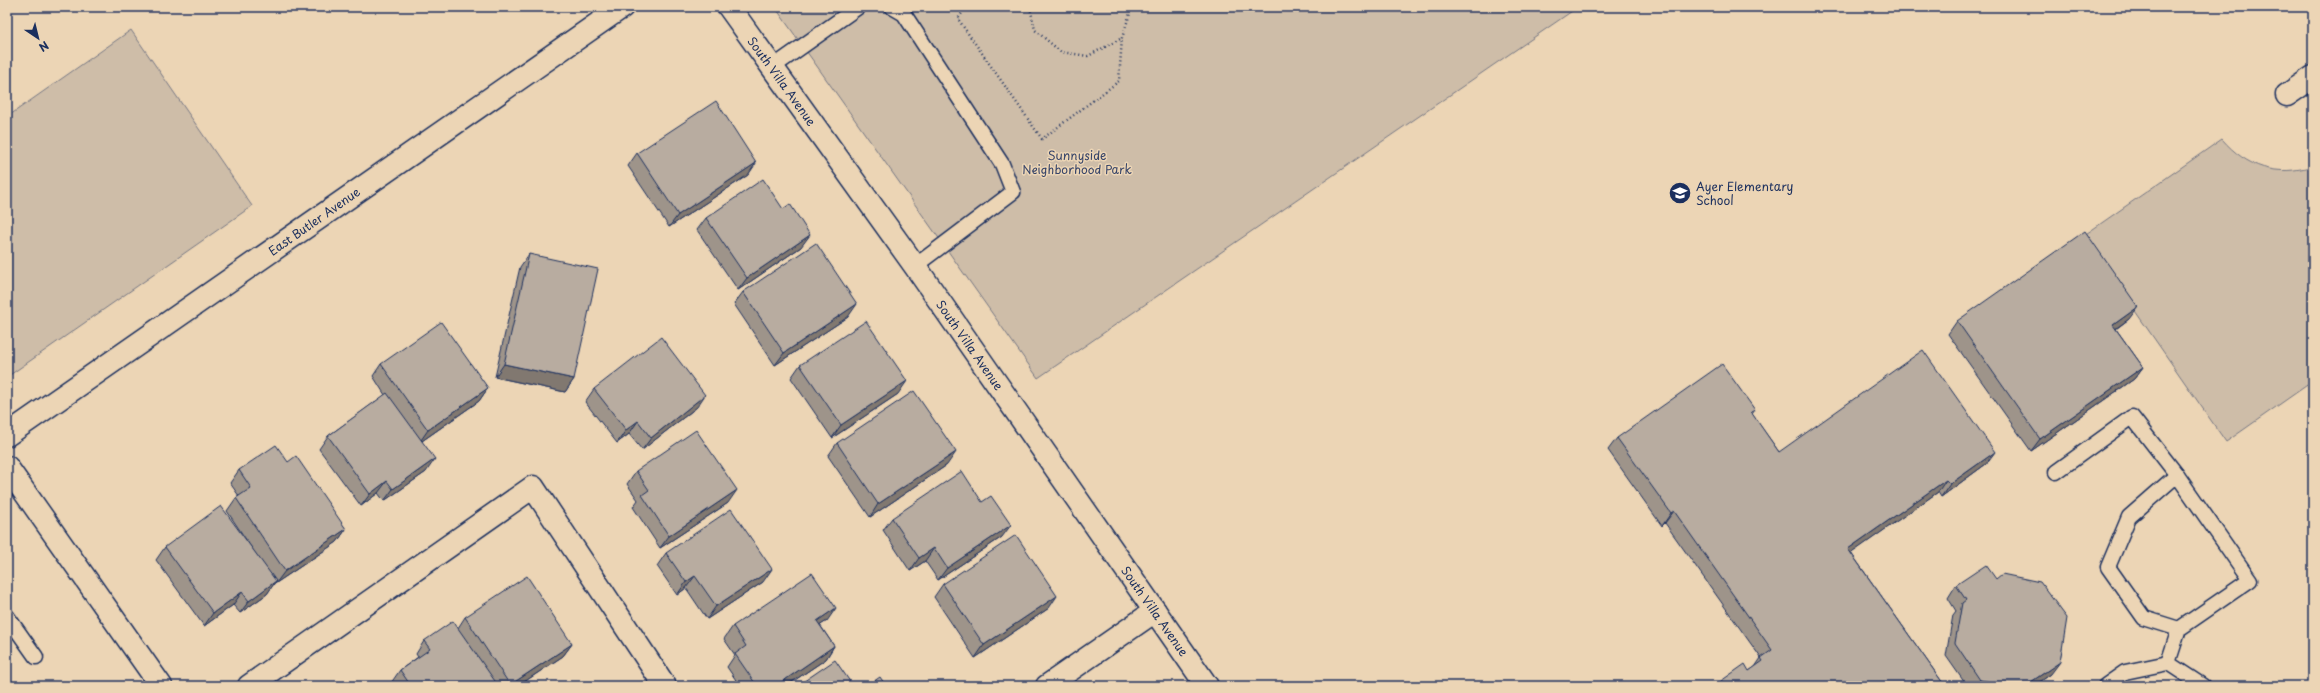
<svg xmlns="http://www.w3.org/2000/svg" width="2320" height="693" viewBox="0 0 2320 693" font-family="'Playpen Sans',sans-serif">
  <rect width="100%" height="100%" fill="#ecd5b5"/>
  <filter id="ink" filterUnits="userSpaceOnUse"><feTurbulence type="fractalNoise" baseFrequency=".025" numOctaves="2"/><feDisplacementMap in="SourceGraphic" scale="8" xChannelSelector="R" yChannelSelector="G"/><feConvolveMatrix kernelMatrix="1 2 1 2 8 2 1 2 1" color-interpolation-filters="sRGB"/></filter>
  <g filter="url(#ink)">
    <g fill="#cebda8" stroke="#747683">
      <path d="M775 7H1578L1038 378Z"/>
      <path d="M131 30 252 206 7 377V117Z"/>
      <path d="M2222 139C2247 168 2277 177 2313 166V381L2226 442 2083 236Z"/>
    </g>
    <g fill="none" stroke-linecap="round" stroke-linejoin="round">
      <g stroke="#1b2f5e" stroke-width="17">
        <g id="service">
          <path d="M892 7 904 14 1002 164 1013 192 915 266"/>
          <path d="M773 67 858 7"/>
          <path d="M2056 472 2132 417 2177 475"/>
          <path d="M7 616 36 657"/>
          <path d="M2168 663 2179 629 2250 580 2177 475 2129 517 2108 567 2144 618 2179 629"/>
          <path d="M2105 686 2125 672 2168 663 2203 686"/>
        </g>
      </g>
      <g stroke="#1b2f5e" stroke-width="25">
        <g id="minor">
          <path d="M729 7 915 266 1207 686"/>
          <path d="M2287 95 2313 77"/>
          <path d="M7 467 161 686"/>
          <path d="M249 686 533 487 665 686"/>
          <path d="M1047 686 1155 611"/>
        </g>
      </g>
      <g stroke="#1b2f5e" stroke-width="25">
        <path id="tertiary" d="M7 435 622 7"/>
      </g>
      <g stroke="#1b2f5e" stroke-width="2.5" stroke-dasharray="1 3" stroke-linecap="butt">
        <path d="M966 7 958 19 1042 139 1119 81 1122 38 1132 7"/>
        <path d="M1030 7 1035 30 1061 52 1088 56 1122 38"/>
      </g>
      <use href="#service" stroke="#ecd5b5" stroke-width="14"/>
      <use href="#minor" stroke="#ecd5b5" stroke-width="22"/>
      <use href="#tertiary" stroke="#ecd5b5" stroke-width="22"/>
    </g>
    <g fill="#9e948a" stroke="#1b2f5e">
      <path d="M637 153 756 163 748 175 669 227 628 166Z"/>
      <path d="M783 209 801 247 738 290 697 230 706 218Z"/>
      <path d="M529 254 574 379 565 392 495 377 520 267Z"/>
      <path d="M743 292 848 317 775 365 734 304Z"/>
      <path d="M2129 319 2116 329 2143 367 2134 379 2031 451 1948 334 1957 321Z"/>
      <path d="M381 364 488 388 479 401 422 441 426 472 384 501 378 493 361 506 319 449 328 436 385 395 373 376Z"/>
      <path d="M800 365 898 394 832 438 791 378Z"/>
      <path d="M594 389 697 407 642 450 629 434 617 443 585 402Z"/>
      <path d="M1755 410 1752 414 1779 452 1986 464 1941 497 1938 492 1851 553 1945 686 1749 671 1755 667 1761 658 1665 523 1662 526 1608 450 1617 438Z"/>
      <path d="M837 443 947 465 870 517 828 456Z"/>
      <path d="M288 462 346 529 337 542 276 583 275 582 267 594 240 613 233 605 204 626 156 560 165 547 257 556 227 511 236 498 239 496 230 483 239 470Z"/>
      <path d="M636 471 728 503 660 548 633 507 638 500 627 484Z"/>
      <path d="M892 518 1002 537 938 580 925 561 910 571 883 530Z"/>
      <path d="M666 553 763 582 707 619 686 588 677 595 657 566Z"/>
      <path d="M1996 579 2051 674 2034 686H1967L1946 656 1953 615 1956 611 1948 598 1956 585Z"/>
      <path d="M943 584 1049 608 975 658 934 597Z"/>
      <path d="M465 617 572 644 563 656 518 686H393L391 683 400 670 418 657 416 654 424 641 458 628Z"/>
      <path d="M827 621 820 625 834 646 826 659 786 686H740L727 667 735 655 724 639 733 626Z"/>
    </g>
    <g fill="#817870" stroke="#1b2f5e">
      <path d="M756 163 748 175 669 227 678 215Z"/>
      <path d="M810 235 801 247 738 290 747 278Z"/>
      <path d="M857 304 848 317 775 365 784 353Z"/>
      <path d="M2138 307 2129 319 2104 337 2113 325Z"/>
      <path d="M504 364 574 379 565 392 495 377Z"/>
      <path d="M2143 367 2134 379 2031 451 2040 439Z"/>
      <path d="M907 381 898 394 832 438 841 425Z"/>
      <path d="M488 388 479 401 419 443 428 430Z"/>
      <path d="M705 395 697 407 642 450 651 438Z"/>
      <path d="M638 421 629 434 617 443 626 430Z"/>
      <path d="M956 452 947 465 870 517 878 504Z"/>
      <path d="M1995 452 1986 464 1941 497 1950 484Z"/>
      <path d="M435 459 426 472 384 501 393 489Z"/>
      <path d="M1946 480 1938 492 1839 562 1848 549Z"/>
      <path d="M387 481 378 493 361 506 370 494Z"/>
      <path d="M737 490 728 503 660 548 669 536Z"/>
      <path d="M1674 511 1665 523 1662 526 1671 513Z"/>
      <path d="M1011 525 1002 537 938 580 947 568Z"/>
      <path d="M346 529 337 542 276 583 285 571Z"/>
      <path d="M934 548 925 561 910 571 919 558Z"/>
      <path d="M772 569 763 582 707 619 716 606Z"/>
      <path d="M695 576 686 588 677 595 686 582Z"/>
      <path d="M276 581 267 594 240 613 249 601Z"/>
      <path d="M242 592 233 605 204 626 213 613Z"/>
      <path d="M1057 596 1049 608 975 658 984 645Z"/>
      <path d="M836 608 827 621 808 633 817 621Z"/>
      <path d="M572 644 563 656 518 686H509L510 685Z"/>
      <path d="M834 646 826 659 786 686H776Z"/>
      <path d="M2060 662 2051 674 2034 686H2025Z"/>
      <path d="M1980 680 2016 686H1976Z"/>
    </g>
    <g fill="#b8aca0" stroke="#1b2f5e">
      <path d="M716 101 756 163 678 215 637 153Z"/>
      <path d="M763 179 783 209 790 204 810 235 747 278 706 218Z"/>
      <path d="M2085 231 2138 307 2113 325 2143 367 2040 439 1957 321Z"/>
      <path d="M816 243 857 304 784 353 743 292Z"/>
      <path d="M529 254 598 269 574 379 504 364Z"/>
      <path d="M866 321 907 381 841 425 800 365Z"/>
      <path d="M441 322 488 388 428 430 381 364Z"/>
      <path d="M661 337 705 395 651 438 638 421 626 430 594 389Z"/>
      <path d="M1923 350 1995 452 1950 484 1946 480 1848 549 1945 686H1714L1745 664 1749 671 1763 661 1761 658 1772 650 1674 511 1671 513 1617 438 1722 364 1755 410 1751 412 1779 452Z"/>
      <path d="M914 391 956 452 878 504 837 443Z"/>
      <path d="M387 393 435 459 393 489 387 481 370 494 328 436Z"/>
      <path d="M696 430 737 490 669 536 642 495 649 490 636 471Z"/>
      <path d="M276 445 288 462 296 456 346 529 285 571 236 498 251 488 239 470Z"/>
      <path d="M962 471 982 502 991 496 1011 525 947 568 934 548 919 558 892 518Z"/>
      <path d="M221 506 276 581 249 601 242 592 213 613 165 547Z"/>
      <path d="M731 509 772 569 716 606 695 576 686 582 666 553Z"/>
      <path d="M1016 535 1057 596 984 645 943 584Z"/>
      <path d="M1986 565 1996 579 2002 574 2040 582 2067 618 2060 662 2025 686H2016L1980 680 1955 643 1962 603 1966 600 1956 585Z"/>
      <path d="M812 573 836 608 817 621 834 646 776 686H757L735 654 746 646 733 626Z"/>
      <path d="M527 576 572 644 510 685 465 617Z"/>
      <path d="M453 621 497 684 495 686H411L400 670 430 649 424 641Z"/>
      <path d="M835 660 853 686H797Z"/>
      <path d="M880 677 886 686H867Z"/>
    </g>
  </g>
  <defs>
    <g id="school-disc" transform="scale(1.15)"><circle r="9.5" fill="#1b2f5e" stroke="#ecd5b5"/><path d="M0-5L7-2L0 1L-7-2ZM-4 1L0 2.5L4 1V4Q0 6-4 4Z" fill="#fff"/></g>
  </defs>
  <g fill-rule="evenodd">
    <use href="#school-disc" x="1680" y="193"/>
  </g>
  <g text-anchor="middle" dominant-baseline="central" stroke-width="3" stroke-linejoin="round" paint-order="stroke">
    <g font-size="12" fill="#1b2f5e" stroke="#ecd5b5">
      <text transform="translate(782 81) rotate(54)">South Villa Avenue</text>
      <text transform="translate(314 221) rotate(-35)">East Butler Avenue</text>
      <text transform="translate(970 345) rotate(55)">South Villa Avenue</text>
      <text transform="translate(1155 611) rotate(55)">South Villa Avenue</text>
    </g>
    <g font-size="12" fill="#364469" stroke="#ecd5b5">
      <text x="1077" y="155">Sunnyside<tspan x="1077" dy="14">Neighborhood Park</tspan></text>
    </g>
    <g font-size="12" fill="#1b2f5e" stroke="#ecd5b5" text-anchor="start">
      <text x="1696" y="186">Ayer Elementary<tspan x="1696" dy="14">School</tspan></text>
    </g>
  </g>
  <rect width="2320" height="693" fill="none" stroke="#ecd5b5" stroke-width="24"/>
  <rect x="12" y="12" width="2296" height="669" fill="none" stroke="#1b2f5e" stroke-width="1.5" filter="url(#ink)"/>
  <g transform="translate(38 38) rotate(145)" stroke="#ecd5b5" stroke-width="3" paint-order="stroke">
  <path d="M0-3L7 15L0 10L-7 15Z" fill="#1b2f5e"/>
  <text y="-6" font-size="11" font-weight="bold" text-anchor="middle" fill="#1b2f5e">N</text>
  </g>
</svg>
